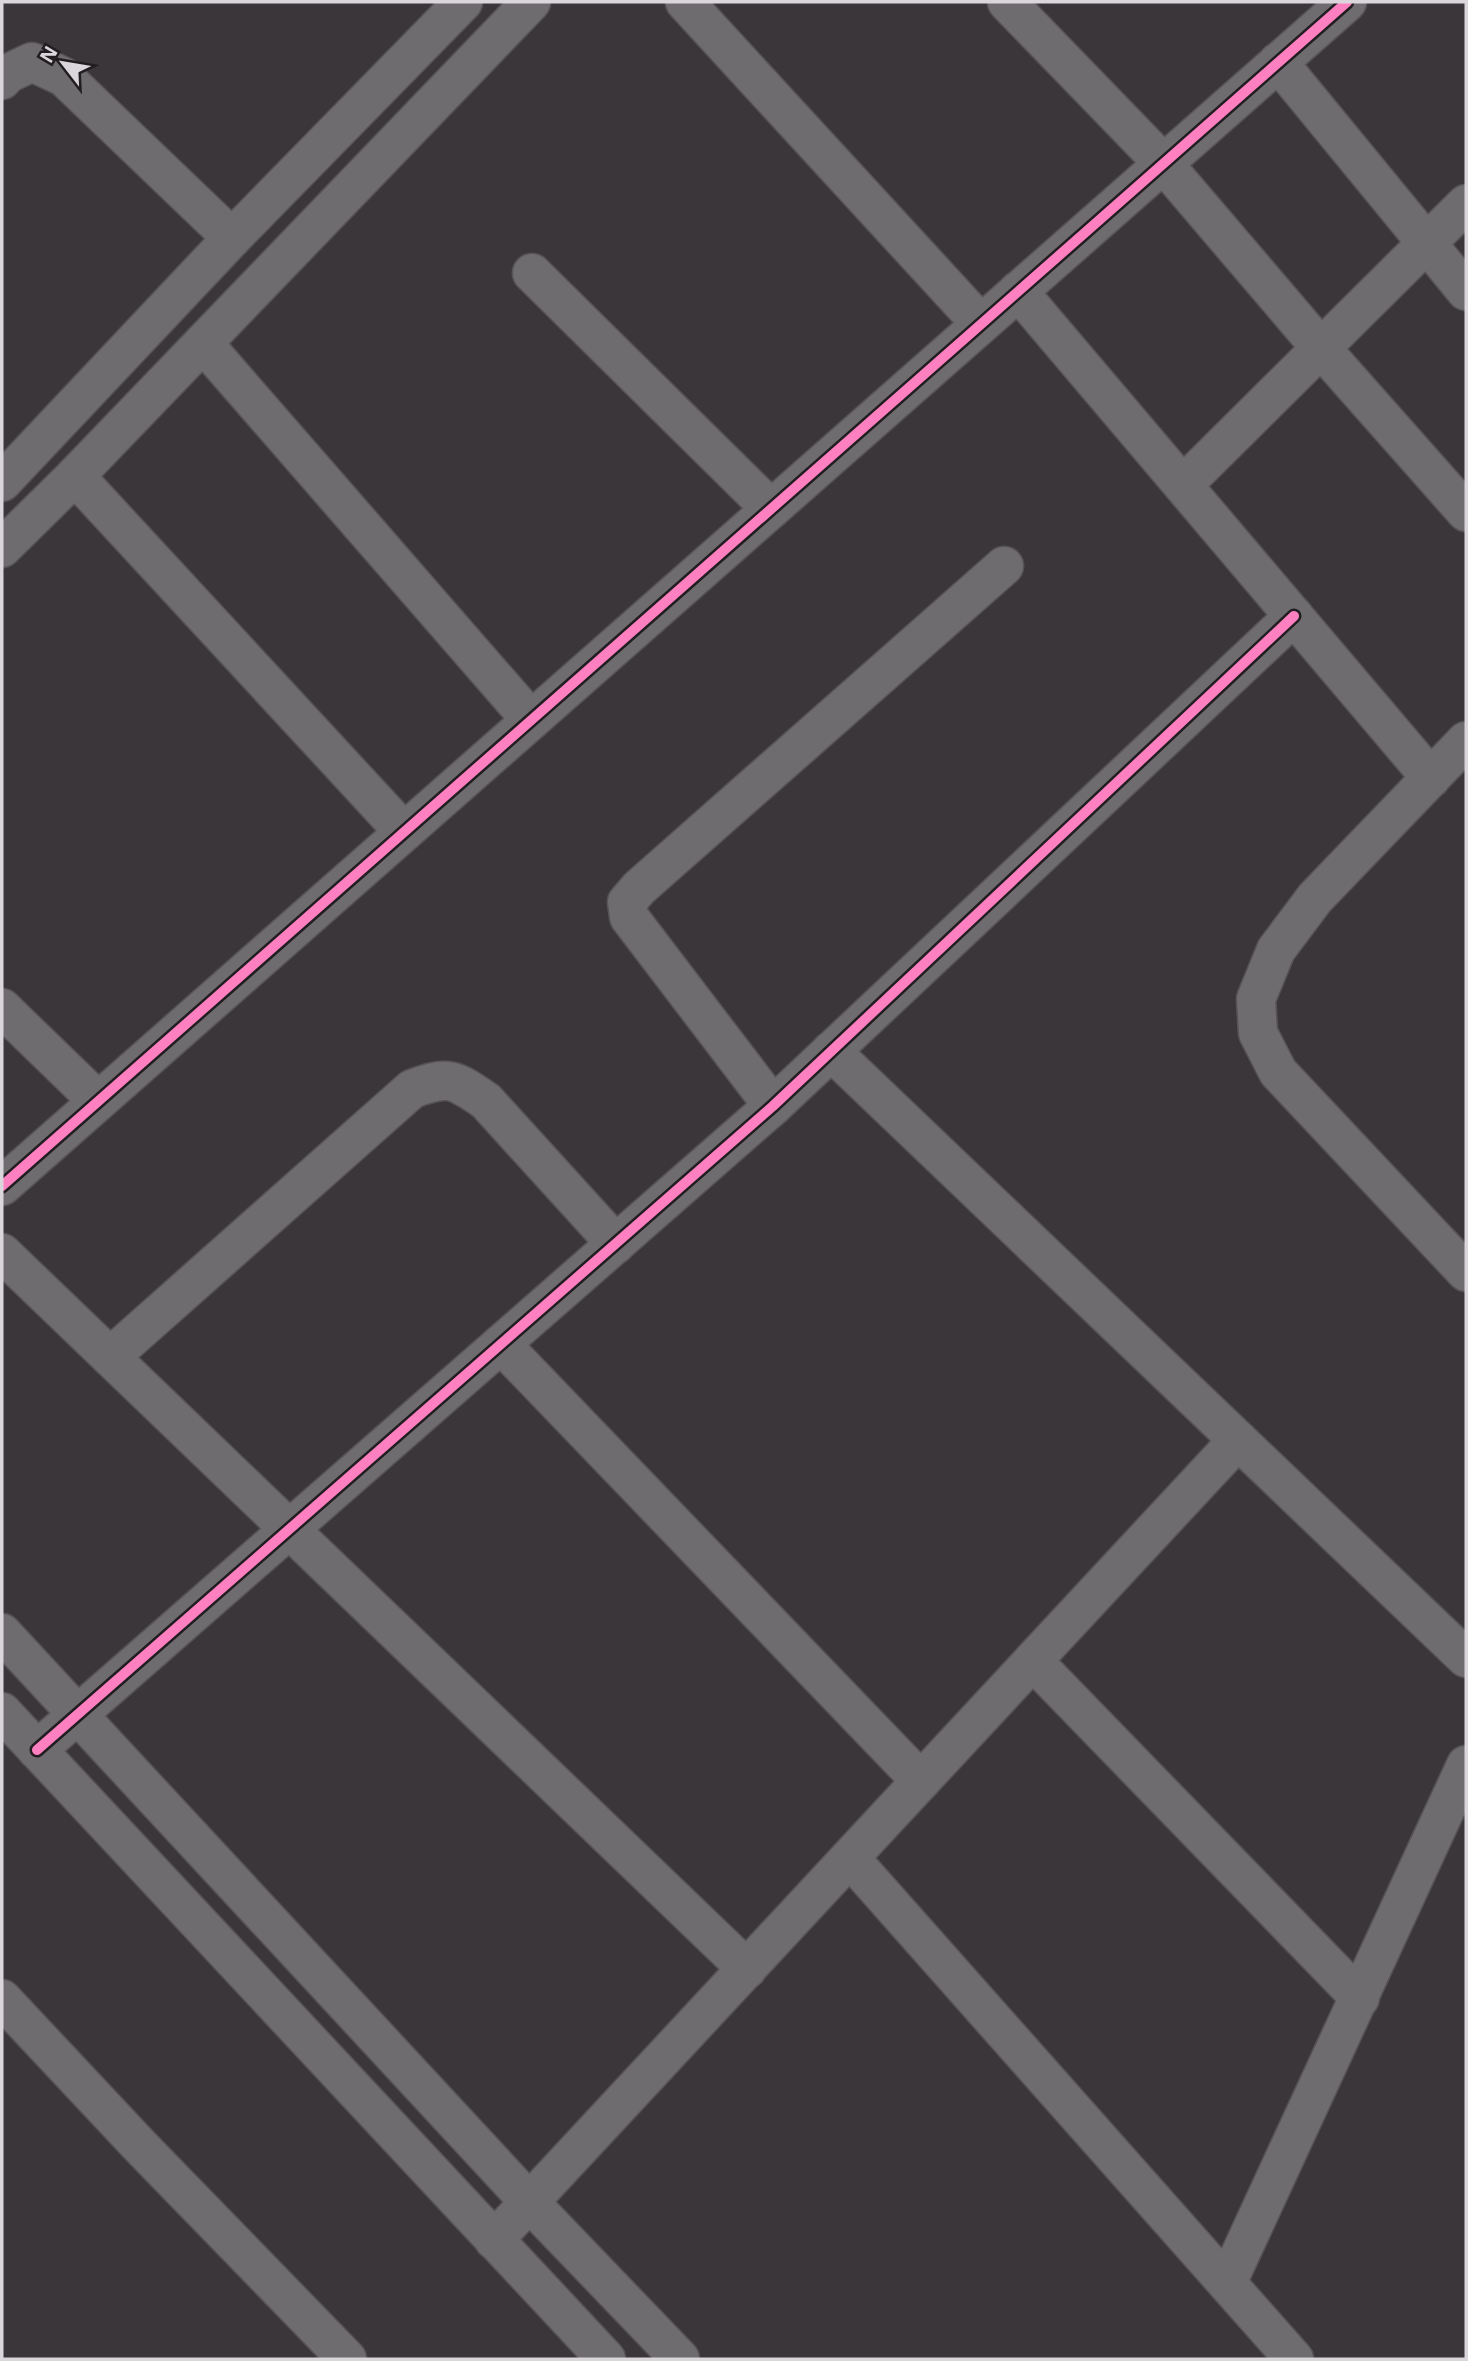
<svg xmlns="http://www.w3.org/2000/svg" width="1468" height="2361" viewBox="0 0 1468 2361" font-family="'Noto Sans',sans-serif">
  <rect width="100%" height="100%" fill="#3a363a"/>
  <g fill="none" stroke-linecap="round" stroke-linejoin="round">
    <g stroke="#565356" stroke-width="41">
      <g id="minor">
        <path d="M685 2 981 324"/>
        <path d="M1007 2 1163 163 1320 347 1466 512"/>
        <path d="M1278 62 1466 291"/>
        <path d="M2 80 7 74 32 62 64 77 232 238"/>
        <path d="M532 273 771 509"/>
        <path d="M1018 291 1431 778"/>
        <path d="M203 343 531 720"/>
        <path d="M75 476 404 832"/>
        <path d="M2 482 232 238 463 2"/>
        <path d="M1183 485 1466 204"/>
        <path d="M2 548 75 476 531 2"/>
        <path d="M1466 741 1315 898 1276 950 1256 999 1258 1033 1278 1072 1466 1272"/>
        <path d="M2 1008 98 1101"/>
        <path d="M831 1051 1466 1658"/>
        <path d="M773 1106 629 917 627 902 639 888 1004 566"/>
        <path d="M2 1186 1347 2"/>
        <path d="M2 1253 747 1969"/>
        <path d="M501 1344 921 1781"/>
        <path d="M110 1357 412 1089C449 1075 454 1079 486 1101L616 1244"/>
        <path d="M2 1633 535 2208 680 2359"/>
        <path d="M1033 1661 1360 1998"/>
        <path d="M2 1712 606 2359"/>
        <path d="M37 1750 773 1106 1294 616"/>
        <path d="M850 1858 1294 2359"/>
        <path d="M2 1999 139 2145 347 2359"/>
        <path d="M494 2240 1238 1440"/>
        <path d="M1227 2283 1466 1765"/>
      </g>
    </g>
    <use href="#minor" stroke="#6f6c6f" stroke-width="38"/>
    <g stroke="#211d21" stroke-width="15">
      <g id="cycleway">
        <path d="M2 1186 1347 2"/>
        <path d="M37 1750 773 1106 1294 616"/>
      </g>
    </g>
    <use href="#cycleway" stroke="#ff80c0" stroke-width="10"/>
  </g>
  <rect width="1468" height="2361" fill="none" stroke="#dbd6db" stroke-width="7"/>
  <g transform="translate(63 63) rotate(301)" stroke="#211d21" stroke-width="5" paint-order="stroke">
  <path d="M0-5L12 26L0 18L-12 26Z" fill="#dbd6db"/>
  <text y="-10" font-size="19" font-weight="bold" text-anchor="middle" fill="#dbd6db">N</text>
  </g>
</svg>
